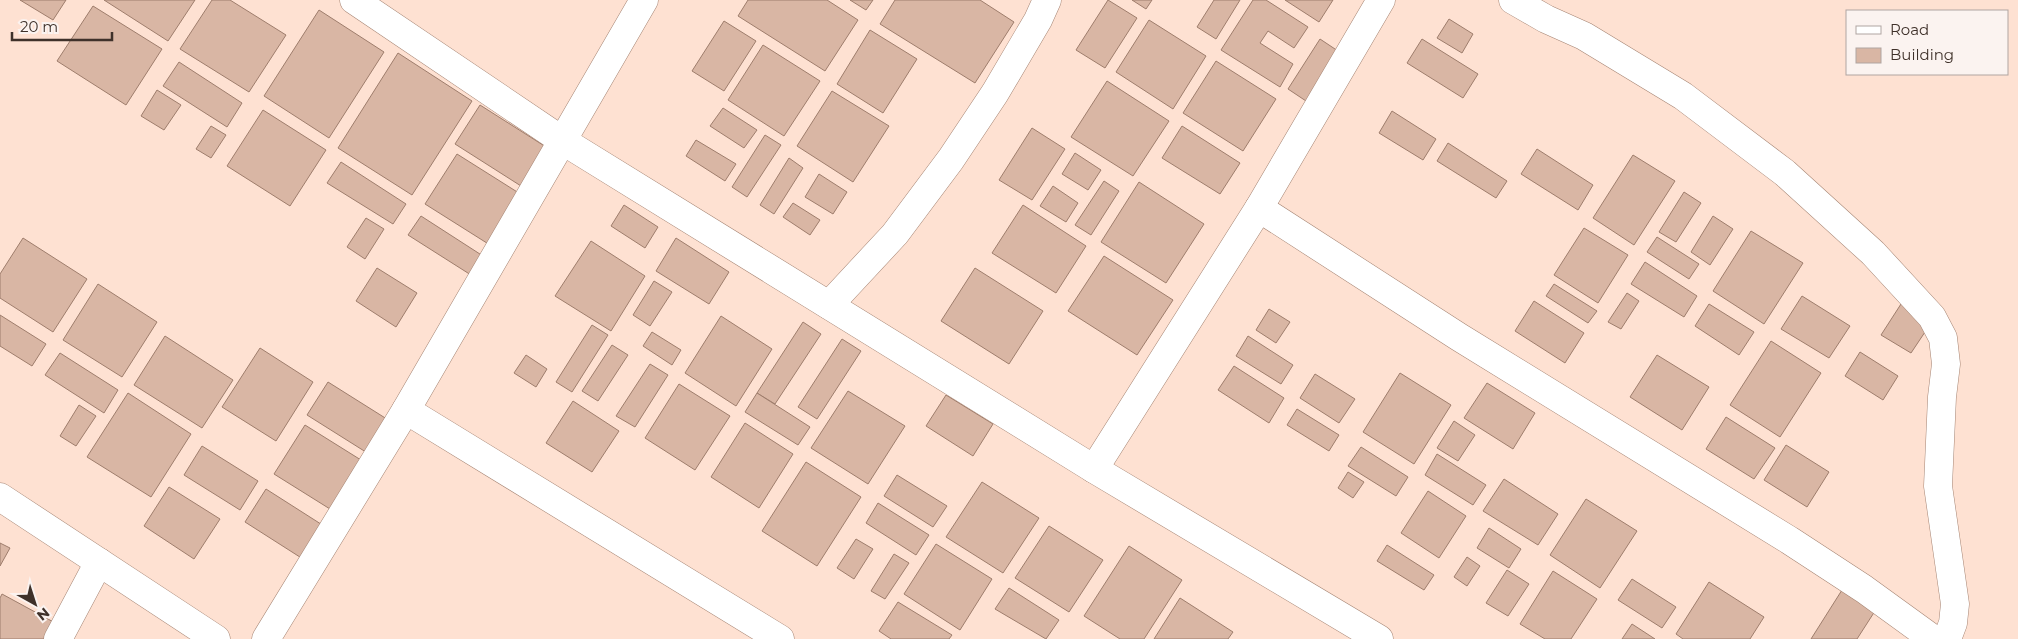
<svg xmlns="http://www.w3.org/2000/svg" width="2018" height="639" viewBox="0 0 2018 639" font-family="Montserrat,sans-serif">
  <rect width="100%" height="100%" fill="#fee1d2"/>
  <g fill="#d9b6a4" stroke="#9e7d6c">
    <path d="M20 0H66L53 20Z"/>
    <path d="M104 0H195L168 41Z"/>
    <path d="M212 0H230L286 35 249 92 180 49Z"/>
    <path d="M748 0H827L858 20 825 71 738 16Z"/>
    <path d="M850 0H873L866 10Z"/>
    <path d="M895 0H980L1014 22 975 83 880 24Z"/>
    <path d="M1108 0 1137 18 1105 68 1076 50Z"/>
    <path d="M1132 0H1152L1146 9Z"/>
    <path d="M1214 0H1240L1216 39 1197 27Z"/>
    <path d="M1253 0H1266L1308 27 1294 48 1268 31 1260 43 1293 64 1280 87 1221 50Z"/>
    <path d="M1285 0H1333L1319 22Z"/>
    <path d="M93 6 162 49 126 105 57 61Z"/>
    <path d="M319 10 384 52 329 138 264 96Z"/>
    <path d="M1449 19 1473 34 1462 53 1437 38Z"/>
    <path d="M1149 20 1206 56 1173 109 1116 72Z"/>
    <path d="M724 21 756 41 724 91 692 71Z"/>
    <path d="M870 30 917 59 883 113 837 84Z"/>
    <path d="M1320 39 1341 53 1309 103 1288 89Z"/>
    <path d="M1422 39 1478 74 1463 98 1407 63Z"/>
    <path d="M763 45 820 81 784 136 728 100Z"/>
    <path d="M398 53 472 101 412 195 338 148Z"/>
    <path d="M1216 61 1276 99 1243 151 1183 113Z"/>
    <path d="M179 62 242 103 227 127 163 86Z"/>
    <path d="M1107 81 1169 121 1133 176 1071 137Z"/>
    <path d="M157 90 181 105 164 130 141 116Z"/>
    <path d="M832 91 889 126 853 182 797 146Z"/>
    <path d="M480 105 546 147 521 186 455 144Z"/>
    <path d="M723 108 757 130 744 148 710 126Z"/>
    <path d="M263 110 326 150 290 206 227 166Z"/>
    <path d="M1392 111 1436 139 1423 160 1379 133Z"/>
    <path d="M211 126 226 135 211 158 196 149Z"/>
    <path d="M1182 126 1240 163 1220 194 1162 158Z"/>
    <path d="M1032 128 1065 149 1032 200 999 180Z"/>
    <path d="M765 135 781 145 747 197 732 187Z"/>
    <path d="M696 140 736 164 725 181 686 156Z"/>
    <path d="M1448 143 1507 181 1496 198 1437 161Z"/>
    <path d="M1537 149 1593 185 1578 210 1521 174Z"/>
    <path d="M1075 153 1101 170 1088 190 1062 174Z"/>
    <path d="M457 154 522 195 490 245 425 204Z"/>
    <path d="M1633 155 1675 181 1634 245 1593 218Z"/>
    <path d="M789 158 803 168 774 214 760 205Z"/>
    <path d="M341 162 406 204 393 224 327 183Z"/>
    <path d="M819 174 847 192 833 214 805 197Z"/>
    <path d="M1104 181 1119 191 1091 235 1075 225Z"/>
    <path d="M1139 182 1204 224 1166 283 1101 242Z"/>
    <path d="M1053 186 1078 203 1066 222 1040 206Z"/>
    <path d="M1684 192 1701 203 1676 242 1659 232Z"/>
    <path d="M793 203 820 220 810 235 783 217Z"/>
    <path d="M624 205 658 227 645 248 611 226Z"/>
    <path d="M1023 205 1086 246 1056 293 992 253Z"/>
    <path d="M421 216 483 256 471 275 408 235Z"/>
    <path d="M1713 216 1733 229 1710 265 1691 252Z"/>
    <path d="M366 218 384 229 365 259 347 247Z"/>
    <path d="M1584 228 1628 255 1598 303 1554 275Z"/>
    <path d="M1751 231 1803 263 1764 324 1713 291Z"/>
    <path d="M1657 237 1699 264 1689 279 1647 252Z"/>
    <path d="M23 238 87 279 53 332 0 298V274Z"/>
    <path d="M676 238 729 272 709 304 656 271Z"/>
    <path d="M591 241 645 276 611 331 555 296Z"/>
    <path d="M1104 256 1173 300 1137 355 1068 311Z"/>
    <path d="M1645 262 1697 296 1684 317 1631 284Z"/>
    <path d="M377 268 417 293 396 327 356 301Z"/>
    <path d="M975 268 1043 311 1009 364 941 321Z"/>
    <path d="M654 281 672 292 650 326 633 315Z"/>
    <path d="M98 284 157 322 122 377 63 340Z"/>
    <path d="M1554 284 1597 311 1588 323 1546 296Z"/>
    <path d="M1627 293 1639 301 1621 329 1608 322Z"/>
    <path d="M1802 296 1850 326 1829 358 1781 329Z"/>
    <path d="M1534 301 1584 333 1565 363 1515 331Z"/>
    <path d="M1709 304 1754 332 1739 355 1695 326Z"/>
    <path d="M1901 304 1931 323 1911 353 1881 335Z"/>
    <path d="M1269 309 1290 322 1276 343 1256 330Z"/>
    <path d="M0 315 46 344 32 366 0 346Z"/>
    <path d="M721 316 772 349 736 406 685 373Z"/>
    <path d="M803 322 821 334 775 404 757 393Z"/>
    <path d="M592 325 608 335 572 392 556 382Z"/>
    <path d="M652 332 681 350 672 365 643 346Z"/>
    <path d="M165 336 233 380 202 428 134 385Z"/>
    <path d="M1248 336 1293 365 1281 384 1236 356Z"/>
    <path d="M842 339 861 351 817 419 798 407Z"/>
    <path d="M1771 341 1821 373 1780 437 1730 405Z"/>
    <path d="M612 345 628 355 598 401 582 391Z"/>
    <path d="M260 348 313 382 276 441 222 407Z"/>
    <path d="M1860 352 1898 376 1883 400 1845 376Z"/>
    <path d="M60 353 118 390 104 413 45 375Z"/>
    <path d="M526 355 547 369 536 387 514 373Z"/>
    <path d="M1657 355 1709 387 1682 430 1630 397Z"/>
    <path d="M650 364 668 375 635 427 616 416Z"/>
    <path d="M1234 366 1284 398 1269 423 1218 390Z"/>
    <path d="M1400 373 1451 405 1414 464 1363 432Z"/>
    <path d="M1315 374 1355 399 1339 423 1300 398Z"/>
    <path d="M328 382 390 421 369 454 307 415Z"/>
    <path d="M1487 383 1535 413 1513 449 1464 418Z"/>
    <path d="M679 384 730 416 695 470 645 438Z"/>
    <path d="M848 391 905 426 868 484 811 448Z"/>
    <path d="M128 393 191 434 151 497 87 457Z"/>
    <path d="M757 393 810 427 798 445 745 412Z"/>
    <path d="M946 395 993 424 973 456 926 426Z"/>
    <path d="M573 401 619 431 592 472 546 443Z"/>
    <path d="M79 405 96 416 76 446 60 436Z"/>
    <path d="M1297 409 1339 435 1329 451 1287 425Z"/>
    <path d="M1726 417 1775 448 1754 479 1706 449Z"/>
    <path d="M1454 421 1475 435 1458 461 1437 448Z"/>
    <path d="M745 423 793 454 759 508 711 477Z"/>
    <path d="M305 425 361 460 330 509 274 474Z"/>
    <path d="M1786 445 1829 472 1807 507 1764 480Z"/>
    <path d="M202 446 258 481 240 510 184 475Z"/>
    <path d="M1361 447 1408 477 1396 496 1348 466Z"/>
    <path d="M1437 454 1486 485 1473 505 1425 475Z"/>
    <path d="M806 462 861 497 817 566 762 531Z"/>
    <path d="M1348 472 1364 482 1353 498 1338 488Z"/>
    <path d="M897 475 947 506 933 527 884 496Z"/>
    <path d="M1504 479 1558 514 1538 545 1483 511Z"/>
    <path d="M982 482 1039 518 1003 573 946 537Z"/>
    <path d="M169 487 220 519 194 559 144 526Z"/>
    <path d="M266 489 324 526 303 559 245 522Z"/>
    <path d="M1428 491 1466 516 1439 558 1401 533Z"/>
    <path d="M1586 499 1637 531 1600 588 1550 555Z"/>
    <path d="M878 503 929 535 916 555 866 523Z"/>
    <path d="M1049 526 1103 560 1069 612 1015 578Z"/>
    <path d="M1489 528 1521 549 1509 568 1477 548Z"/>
    <path d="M856 539 873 549 854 579 837 568Z"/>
    <path d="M0 543 10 548 0 566Z"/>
    <path d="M936 544 992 579 960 630 904 594Z"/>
    <path d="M1387 545 1434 575 1424 590 1377 561Z"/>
    <path d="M1129 546 1182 580 1144 639H1120L1084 616Z"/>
    <path d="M894 554 909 563 885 599 871 591Z"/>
    <path d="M1467 557 1480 566 1467 586 1454 577Z"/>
    <path d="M1507 570 1529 584 1508 616 1486 603Z"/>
    <path d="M1553 571 1597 599 1571 639H1545L1520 624Z"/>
    <path d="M1632 579 1676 607 1662 628 1618 600Z"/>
    <path d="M1709 582 1764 617 1750 639H1683L1676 634Z"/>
    <path d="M1009 588 1059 620 1046 639 995 609Z"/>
    <path d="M1842 590 1875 611 1857 639H1811Z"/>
    <path d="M2 594 59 625 52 639H0V598Z"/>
    <path d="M1180 598 1233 632 1228 639H1154Z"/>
    <path d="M898 602 952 635 949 639H891L879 631Z"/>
    <path d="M1632 624 1655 639H1622Z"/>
  </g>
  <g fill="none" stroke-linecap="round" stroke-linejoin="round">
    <g stroke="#a58473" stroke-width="29">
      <g id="street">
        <path d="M354 0 563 141 1094 469 1379 639"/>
        <path d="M1513 0 1546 19 1584 36 1683 96 1785 173 1873 253 1932 317 1943 338 1946 364 1942 397 1938 486 1955 604 1953 623 1947 639"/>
        <path d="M1259 208 1459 337 1789 540 1864 589 1933 639"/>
        <path d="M829 305 895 234 951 159 995 93 1038 20 1047 0"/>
        <path d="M406 410 780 639"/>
        <path d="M1094 469 1259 208 1381 0"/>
        <path d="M0 497 216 639"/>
        <path d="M58 639 99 562"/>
        <path d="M266 639 406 410 644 0"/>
      </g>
    </g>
    <use href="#street" stroke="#fff" stroke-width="28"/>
  </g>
  <rect x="1846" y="10" width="162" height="65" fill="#fbf3f0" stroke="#b0a5a1"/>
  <rect x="1856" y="26" width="25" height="8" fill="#ffffff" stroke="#b0a5a1"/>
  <text x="1890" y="35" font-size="15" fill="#3f312a">Road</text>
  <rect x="1856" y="48" width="25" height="15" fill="#d9b6a4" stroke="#b0a5a1"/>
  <text x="1890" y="60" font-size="15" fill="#3f312a">Building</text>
  <g transform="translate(35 604) rotate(141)" stroke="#fbf3f0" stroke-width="4" paint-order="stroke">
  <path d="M0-4L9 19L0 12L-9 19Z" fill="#3f312a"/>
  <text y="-8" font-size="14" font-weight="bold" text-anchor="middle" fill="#3f312a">N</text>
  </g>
  <path d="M12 32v8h100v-8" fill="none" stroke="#3f312a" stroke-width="2.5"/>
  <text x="20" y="32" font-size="15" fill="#3f312a" stroke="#fbf3f0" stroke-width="4" paint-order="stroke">20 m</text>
</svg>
